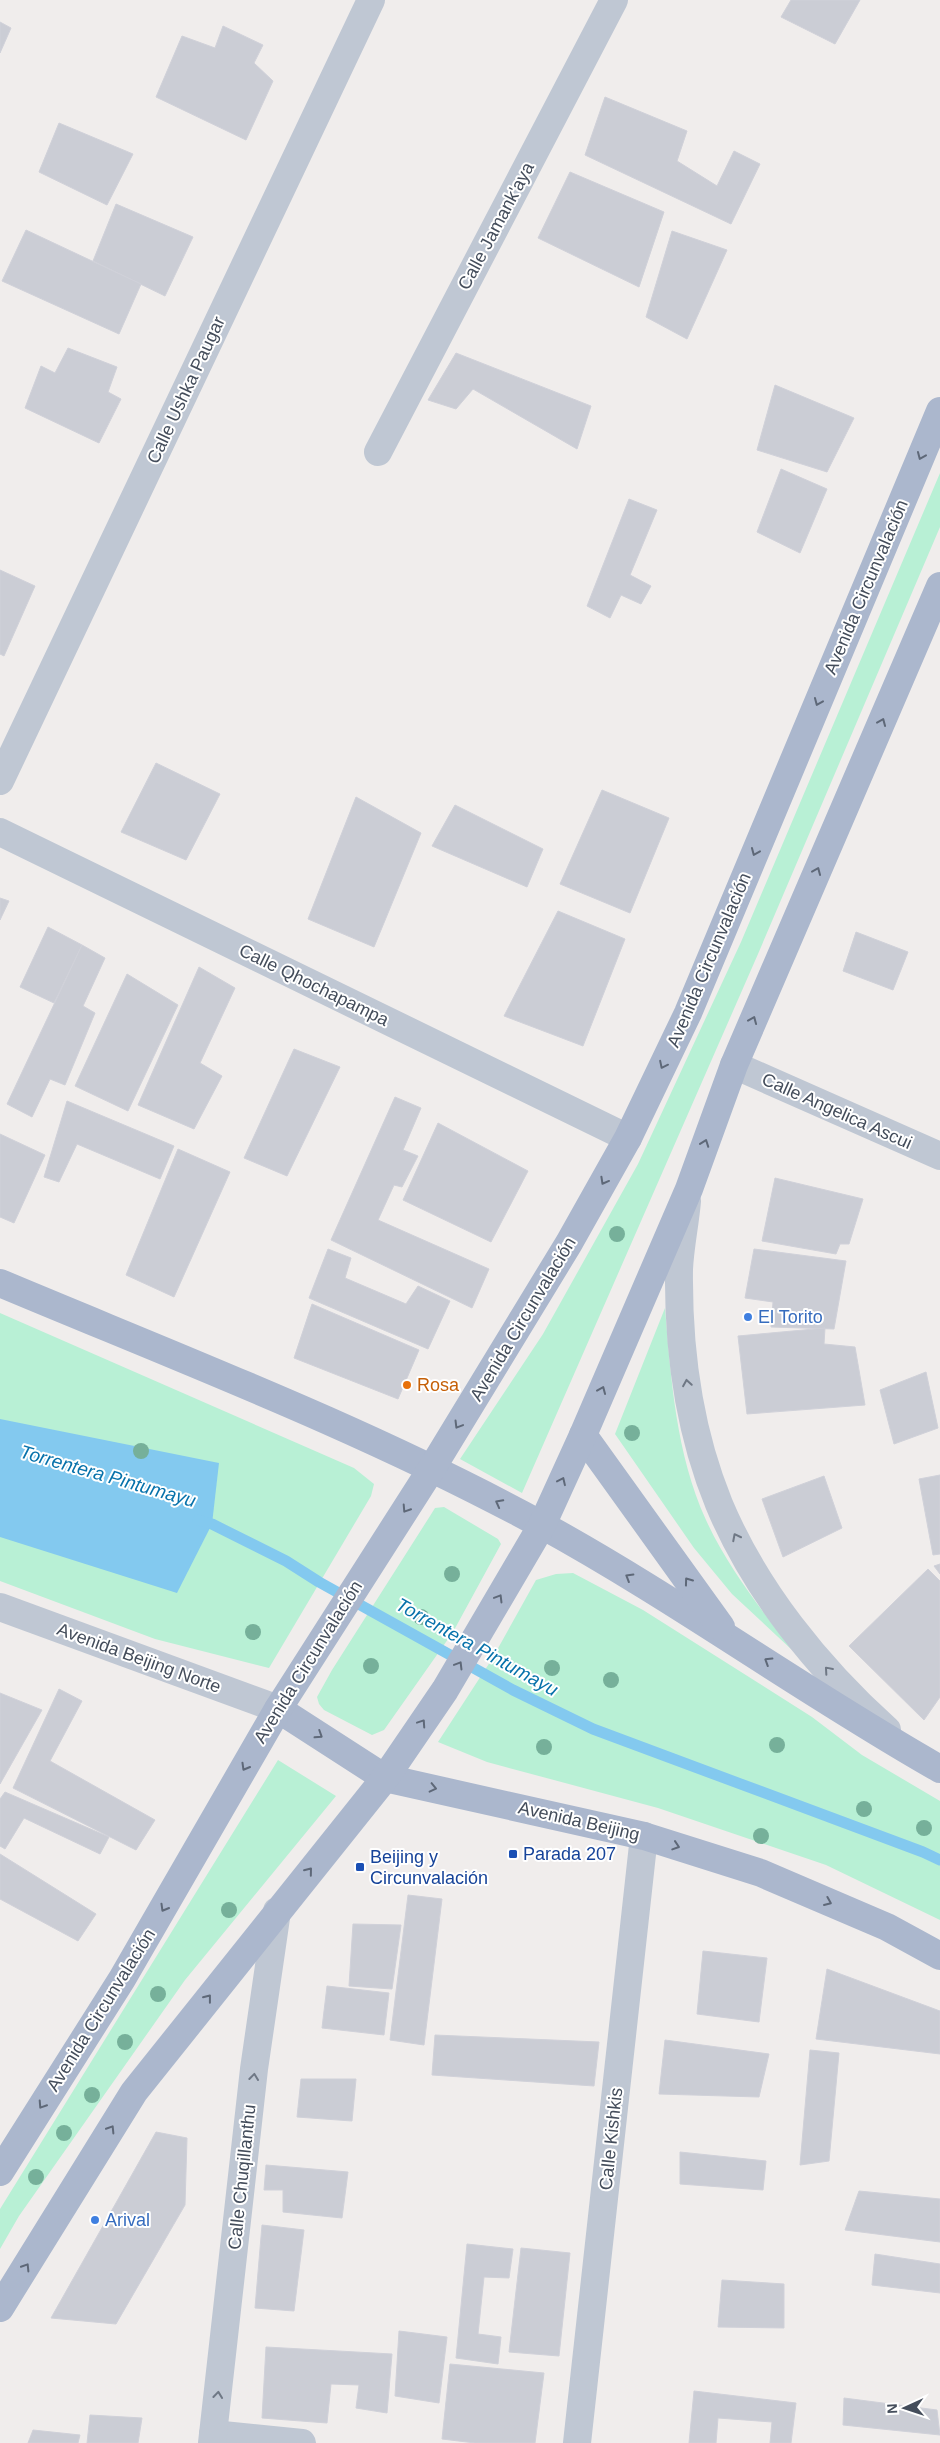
<svg xmlns="http://www.w3.org/2000/svg" width="940" height="2443" viewBox="0 0 940 2443" font-family="Arial,sans-serif">
  <rect width="100%" height="100%" fill="#f0edec"/>
  <g fill="#b8f0d5">
    <path d="M940 473V527L758 954 522 1493 460 1459 543 1334 638 1164 741 942Z"/>
    <path d="M665 1308C671 1379 676 1454 706 1520 728 1568 761 1609 792 1650L732 1594 694 1548 615 1434Z"/>
    <path d="M0 1313 354 1468 374 1484 371 1496 269 1668 155 1639 0 1581Z"/>
    <path d="M444 1507 498 1539 501 1544 453 1632 384 1730 372 1735 324 1710 319 1704 317 1697 332 1670 430 1516 435 1508Z"/>
    <path d="M573 1573 643 1610 812 1717 862 1755 940 1801V1920L826 1865 658 1808 487 1762 438 1742 492 1659 536 1580 556 1574Z"/>
    <path d="M278 1760 336 1796 185 1980 19 2216 0 2249V2209Z"/>
  </g>
  <path fill="#83c9ef" d="M0 1419 219 1463 212 1524 177 1593 0 1537Z"/>
  <g fill="none" stroke-linecap="round" stroke-linejoin="round">
    <path stroke="#83c9ef" stroke-width="11" d="M198 1520 212 1524 286 1561 319 1582 513 1690 593 1729 923 1852 940 1860"/>
  </g>
  <g fill="#cbcdd5" stroke="#d0d1d9">
    <path d="M791 0H860L835 44 781 17Z"/>
    <path d="M0 22 11 28 0 53Z"/>
    <path d="M223 26 263 45 254 63 273 81 246 140 156 97 182 36 215 48Z"/>
    <path d="M605 97 687 131 677 161 717 186 734 151 760 164 731 224 585 155Z"/>
    <path d="M59 123 133 154 107 205 39 172Z"/>
    <path d="M570 172 664 212 639 287 538 238Z"/>
    <path d="M116 204 193 237 165 296 93 261Z"/>
    <path d="M26 230 141 284 119 334 2 281Z"/>
    <path d="M672 231 727 250 687 339 646 317Z"/>
    <path d="M68 348 117 367 108 392 121 399 99 443 25 408 41 366 55 373Z"/>
    <path d="M456 353 591 406 577 449 473 389 456 409 428 400Z"/>
    <path d="M775 385 854 418 827 472 757 450Z"/>
    <path d="M781 469 827 489 800 553 757 532Z"/>
    <path d="M629 499 657 510 630 575 651 586 641 604 621 595 610 618 587 606Z"/>
    <path d="M0 570 35 586 4 656 0 654Z"/>
    <path d="M156 763 220 794 186 860 121 832Z"/>
    <path d="M602 790 669 818 630 913 560 884Z"/>
    <path d="M356 797 421 833 374 947 308 919Z"/>
    <path d="M455 805 543 849 527 887 432 846Z"/>
    <path d="M0 898 9 901 0 920Z"/>
    <path d="M558 911 625 939 583 1046 504 1016Z"/>
    <path d="M48 927 82 945 54 1003 20 987Z"/>
    <path d="M856 932 908 952 893 990 843 971Z"/>
    <path d="M82 945 105 958 83 1006 95 1013 65 1085 50 1079 32 1117 7 1104Z"/>
    <path d="M199 967 235 988 200 1063 222 1076 194 1129 138 1105Z"/>
    <path d="M127 974 178 1005 128 1111 75 1086Z"/>
    <path d="M294 1049 340 1067 287 1176 244 1158Z"/>
    <path d="M395 1097 421 1108 403 1150 418 1156 402 1187 394 1185 378 1220 489 1269 472 1308 331 1240Z"/>
    <path d="M67 1101 174 1146 160 1179 77 1144 59 1182 44 1177Z"/>
    <path d="M438 1123 528 1171 491 1242 403 1200Z"/>
    <path d="M0 1134 45 1155 14 1223 0 1217Z"/>
    <path d="M178 1149 230 1172 174 1297 126 1275Z"/>
    <path d="M775 1178 863 1199 849 1244H840L836 1254 762 1241Z"/>
    <path d="M328 1249 351 1258 345 1278 406 1304 418 1286 450 1301 428 1349 309 1298Z"/>
    <path d="M754 1249 846 1261 834 1329 771 1327 773 1302 745 1298Z"/>
    <path d="M312 1304 419 1350 398 1399 294 1358Z"/>
    <path d="M825 1328 824 1344 855 1347 865 1405 747 1414 738 1336Z"/>
    <path d="M926 1372 938 1428 894 1444 880 1390Z"/>
    <path d="M940 1475V1554L933 1555 919 1479Z"/>
    <path d="M824 1476 842 1528 783 1557 762 1499Z"/>
    <path d="M940 1564V1574L934 1566Z"/>
    <path d="M928 1569 940 1581V1697L924 1720 849 1646Z"/>
    <path d="M59 1689 82 1701 50 1761 155 1820 136 1850 13 1788Z"/>
    <path d="M0 1693 42 1710 0 1784Z"/>
    <path d="M5 1792 109 1837 100 1854 24 1818 5 1849 0 1846V1799Z"/>
    <path d="M0 1854 96 1914 78 1941 0 1899Z"/>
    <path d="M408 1895 442 1899 424 2045 390 2040Z"/>
    <path d="M353 1924 401 1925 392 1989 349 1986Z"/>
    <path d="M703 1951 767 1958 759 2022 697 2014Z"/>
    <path d="M827 1969 940 2011V2054L816 2039Z"/>
    <path d="M327 1986 389 1993 384 2035 322 2028Z"/>
    <path d="M435 2035 599 2042 594 2086 432 2075Z"/>
    <path d="M665 2040 769 2054 759 2097 659 2094Z"/>
    <path d="M810 2050 839 2053 829 2161 800 2165Z"/>
    <path d="M301 2079H356L352 2121 297 2117Z"/>
    <path d="M156 2132 187 2138 185 2205 116 2324 51 2318Z"/>
    <path d="M680 2152 766 2161 763 2190 680 2184Z"/>
    <path d="M266 2165 348 2172 342 2218 283 2212V2190H264Z"/>
    <path d="M859 2191 940 2199V2242L845 2230Z"/>
    <path d="M262 2225 304 2230 294 2311 255 2308Z"/>
    <path d="M467 2244 513 2249 509 2278 484 2277 478 2334 501 2337 498 2364 456 2358Z"/>
    <path d="M521 2248 570 2253 559 2356 509 2352Z"/>
    <path d="M875 2254 940 2264V2293L872 2285Z"/>
    <path d="M722 2280 784 2284V2328L718 2327Z"/>
    <path d="M399 2331 447 2337 439 2403 395 2396Z"/>
    <path d="M266 2347 392 2354 387 2413 356 2408 359 2385 331 2384 327 2423 262 2418Z"/>
    <path d="M450 2364 544 2373 535 2443H475L442 2439Z"/>
    <path d="M694 2391 796 2403 791 2443H770L772 2422 718 2418 716 2443H689Z"/>
    <path d="M844 2398 937 2410 940 2435 843 2425Z"/>
    <path d="M90 2415 142 2418 138 2443H87Z"/>
    <path d="M33 2430 80 2435 78 2443H28Z"/>
  </g>
  <g fill="none" stroke-linecap="round" stroke-linejoin="round">
    <g stroke="#bfc7d3" stroke-width="28">
      <path d="M378 452 614 0"/>
      <path d="M0 781 371 0"/>
      <path d="M0 832 628 1138"/>
      <path d="M734 1065 940 1156"/>
      <path d="M687 1201C685 1224 680 1247 679 1269 678 1348 689 1431 719 1504 755 1590 818 1668 887 1730"/>
      <path d="M0 1607 278 1709"/>
      <path d="M213 2434 302 2443"/>
      <path d="M212 2443 254 2069 277 1911"/>
      <path d="M577 2443 644 1836"/>
    </g>
    <g stroke="#abb7cd" stroke-width="28">
      <path d="M0 1283C181 1359 367 1430 540 1524 677 1599 804 1692 940 1769"/>
      <path d="M583 1435 721 1627"/>
      <path d="M278 1709 385 1778 644 1836 761 1873 887 1927 940 1956"/>
      <path d="M0 2172 122 1979 278 1709 432 1468 569 1243 628 1138 688 1013 940 411"/>
      <path d="M0 2308 134 2092 385 1778 445 1690 542 1525 583 1435 689 1189 734 1065 940 586"/>
    </g>
  </g>
  <g fill="#76b09a">
    <circle cx="617" cy="1234" r="8"/>
    <circle cx="632" cy="1433" r="8"/>
    <circle cx="141" cy="1451" r="8"/>
    <circle cx="452" cy="1574" r="8"/>
    <circle cx="421" cy="1617" r="8"/>
    <circle cx="253" cy="1632" r="8"/>
    <circle cx="371" cy="1666" r="8"/>
    <circle cx="552" cy="1668" r="8"/>
    <circle cx="611" cy="1680" r="8"/>
    <circle cx="777" cy="1745" r="8"/>
    <circle cx="544" cy="1747" r="8"/>
    <circle cx="864" cy="1809" r="8"/>
    <circle cx="924" cy="1828" r="8"/>
    <circle cx="761" cy="1836" r="8"/>
    <circle cx="229" cy="1910" r="8"/>
    <circle cx="158" cy="1994" r="8"/>
    <circle cx="125" cy="2042" r="8"/>
    <circle cx="92" cy="2095" r="8"/>
    <circle cx="64" cy="2133" r="8"/>
    <circle cx="36" cy="2177" r="8"/>
  </g>
  <defs><path id="oneway-chevron" d="M-2-3.5L2.5 0L-2 3.5" fill="none" stroke-width="1.6" stroke-linecap="round" stroke-linejoin="round" transform="scale(1.25)"/></defs>
  <g stroke="#5e6878">
    <use href="#oneway-chevron" transform="translate(921 456) rotate(113)"/>
    <use href="#oneway-chevron" transform="translate(818 702) rotate(113)"/>
    <use href="#oneway-chevron" transform="translate(882 722) rotate(-67)"/>
    <use href="#oneway-chevron" transform="translate(755 852) rotate(113)"/>
    <use href="#oneway-chevron" transform="translate(817 871) rotate(-67)"/>
    <use href="#oneway-chevron" transform="translate(753 1020) rotate(-67)"/>
    <use href="#oneway-chevron" transform="translate(663 1065) rotate(116)"/>
    <use href="#oneway-chevron" transform="translate(705 1143) rotate(-70)"/>
    <use href="#oneway-chevron" transform="translate(604 1181) rotate(119)"/>
    <use href="#oneway-chevron" transform="translate(602 1390) rotate(-67)"/>
    <use href="#oneway-chevron" transform="translate(458 1425) rotate(121)"/>
    <use href="#oneway-chevron" transform="translate(562 1481) rotate(-65)"/>
    <use href="#oneway-chevron" transform="translate(499 1503) rotate(-152)"/>
    <use href="#oneway-chevron" transform="translate(406 1509) rotate(123)"/>
    <use href="#oneway-chevron" transform="translate(629 1577) rotate(-149)"/>
    <use href="#oneway-chevron" transform="translate(688 1581) rotate(-126)"/>
    <use href="#oneway-chevron" transform="translate(499 1598) rotate(-59)"/>
    <use href="#oneway-chevron" transform="translate(768 1661) rotate(-148)"/>
    <use href="#oneway-chevron" transform="translate(459 1665) rotate(-59)"/>
    <use href="#oneway-chevron" transform="translate(422 1723) rotate(-56)"/>
    <use href="#oneway-chevron" transform="translate(319 1735) rotate(33)"/>
    <use href="#oneway-chevron" transform="translate(245 1767) rotate(120)"/>
    <use href="#oneway-chevron" transform="translate(433 1788) rotate(13)"/>
    <use href="#oneway-chevron" transform="translate(676 1846) rotate(18)"/>
    <use href="#oneway-chevron" transform="translate(309 1871) rotate(-51)"/>
    <use href="#oneway-chevron" transform="translate(828 1902) rotate(23)"/>
    <use href="#oneway-chevron" transform="translate(164 1908) rotate(120)"/>
    <use href="#oneway-chevron" transform="translate(208 1998) rotate(-52)"/>
    <use href="#oneway-chevron" transform="translate(42 2105) rotate(123)"/>
    <use href="#oneway-chevron" transform="translate(111 2129) rotate(-58)"/>
    <use href="#oneway-chevron" transform="translate(26 2267) rotate(-58)"/>
  </g>
  <g stroke="#6f7885">
    <use href="#oneway-chevron" transform="translate(687 1383) rotate(-99)"/>
    <use href="#oneway-chevron" transform="translate(736 1537) rotate(-117)"/>
    <use href="#oneway-chevron" transform="translate(828 1670) rotate(-131)"/>
    <use href="#oneway-chevron" transform="translate(254 2077) rotate(-83)"/>
    <use href="#oneway-chevron" transform="translate(218 2395) rotate(-84)"/>
  </g>
  <g fill="#3f7fe0" stroke="#fff" stroke-width="2">
    <circle cx="748" cy="1317" r="5"/>
    <circle cx="95" cy="2220" r="5"/>
  </g>
  <circle fill="#e8710a" stroke="#fff" stroke-width="2" cx="407" cy="1385" r="5"/>
  <g fill="#1a4fb4" stroke="#fff" stroke-width="2">
    <rect x="508" y="1849" width="10" height="10" rx="2.5"/>
    <rect x="355" y="1862" width="10" height="10" rx="2.5"/>
  </g>
  <g text-anchor="middle" dominant-baseline="central" stroke-width="4" stroke-linejoin="round" paint-order="stroke">
    <g font-size="18" fill="#444d5b" stroke="#fff">
      <text transform="translate(496 226) rotate(-62)">Calle Jamank'aya</text>
      <text transform="translate(186 390) rotate(-65)">Calle Ushka Paugar</text>
      <text transform="translate(866 587) rotate(-67)">Avenida Circunvalación</text>
      <text transform="translate(709 960) rotate(-67)">Avenida Circunvalación</text>
      <text transform="translate(314 985) rotate(26)">Calle Qhochapampa</text>
      <text transform="translate(837 1111) rotate(24)">Calle Angelica Ascui</text>
      <text transform="translate(523 1319) rotate(-59)">Avenida Circunvalación</text>
      <text transform="translate(139 1658) rotate(20)">Avenida Beijing Norte</text>
      <text transform="translate(308 1662) rotate(-58)">Avenida Circunvalación</text>
      <text transform="translate(579 1821) rotate(13)">Avenida Beijing</text>
      <text transform="translate(101 2010) rotate(-58)">Avenida Circunvalación</text>
      <text transform="translate(611 2139) rotate(-84)">Calle Kishkis</text>
      <text transform="translate(242 2177) rotate(-84)">Calle Chuqillanthu</text>
    </g>
    <g font-size="18" fill="#366cbe" stroke="#fff" text-anchor="start">
      <text x="758" y="1317">El Torito</text>
      <text x="105" y="2220">Arival</text>
    </g>
    <g font-size="18" fill="#c56008" stroke="#fff" text-anchor="start">
      <text x="417" y="1385">Rosa</text>
    </g>
    <g font-size="18" fill="#164399" stroke="#fff" text-anchor="start">
      <text x="523" y="1854">Parada 207</text>
      <text x="370" y="1857">Beijing y<tspan x="370" dy="21">Circunvalación</tspan></text>
    </g>
    <g font-size="19" font-style="italic" fill="#0772ab" stroke="#fff">
      <text transform="translate(108 1476) rotate(16)">Torrentera Pintumayu</text>
      <text transform="translate(477 1647) rotate(29)">Torrentera Pintumayu</text>
    </g>
  </g>
  <g transform="translate(905 2408) rotate(267)" stroke="#ffffff" stroke-width="4" paint-order="stroke">
  <path d="M0-4L9 19L0 12L-9 19Z" fill="#444d5b"/>
  <text y="-8" font-size="14" font-weight="bold" text-anchor="middle" fill="#444d5b">N</text>
  </g>
</svg>
